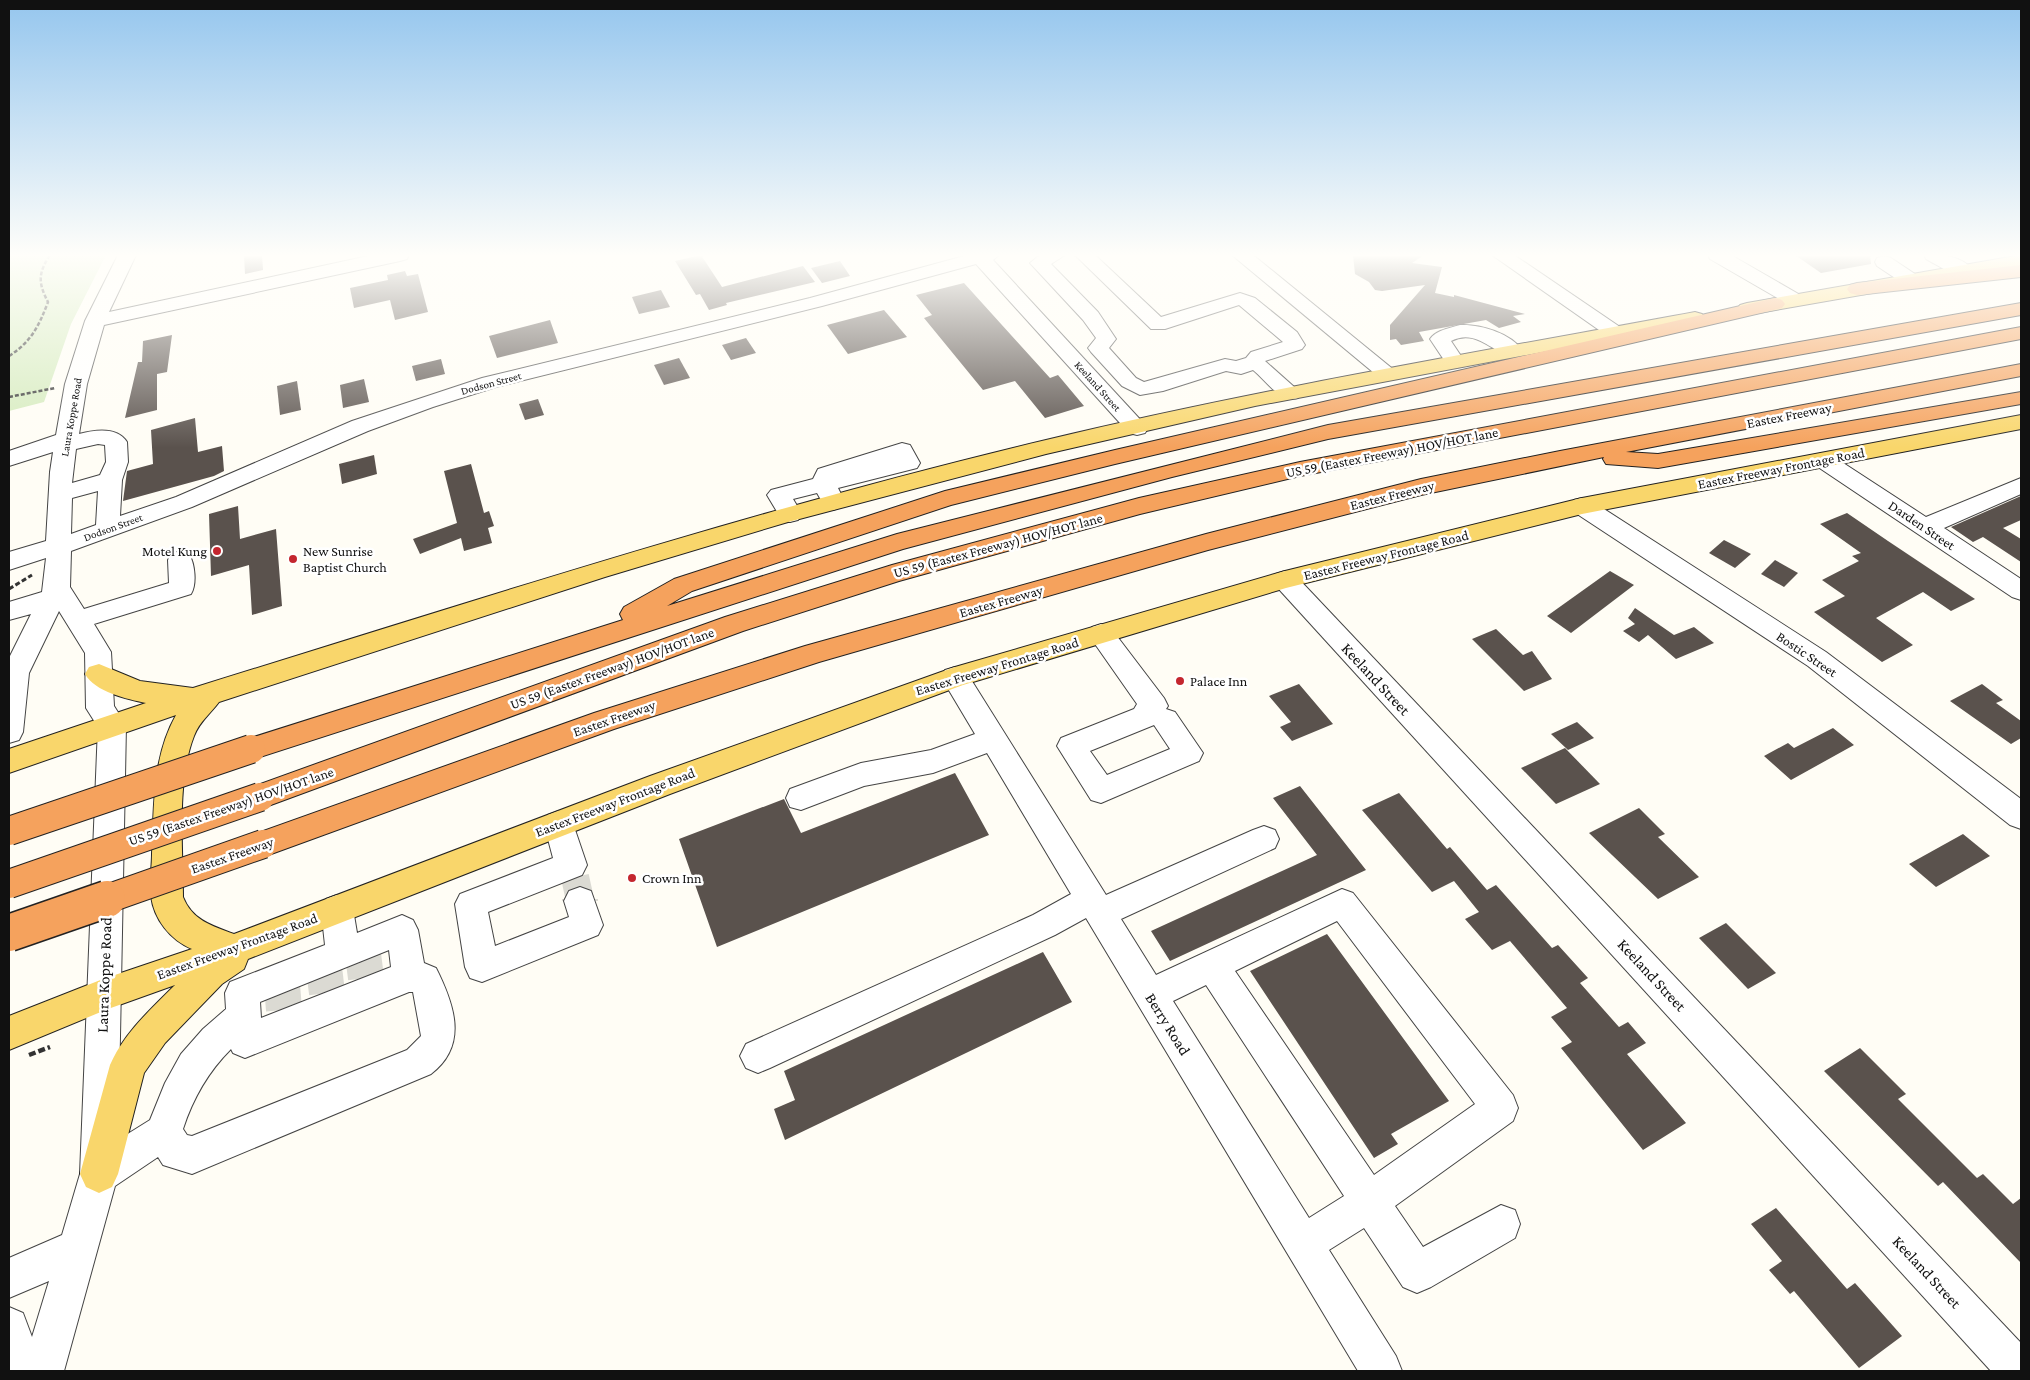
<svg xmlns="http://www.w3.org/2000/svg" width="2030" height="1380" viewBox="0 0 2030 1380" font-family="'Crimson Pro',serif">
  <rect width="100%" height="100%" fill="#fffdf5"/>
  <path fill="#d5ebbd" d="M9 255H106L71 324 44 402 9 411Z"/>
  <g fill="#5a524d">
    <path d="M244 255H262L263 270 245 274Z"/>
    <path d="M701 255 722 287 803 266 815 282 726 303 727 305 709 310 700 294 696 295 675 261Z"/>
    <path d="M1353 255H1424L1412 263 1442 267 1435 293 1454 297V295L1525 314 1513 316 1521 322 1499 328 1486 320 1419 332 1424 341 1401 345 1396 339 1390 340V325L1425 285 1382 291 1375 290 1369 282 1355 274Z"/>
    <path d="M1795 255H1870L1871 264 1821 273Z"/>
    <path d="M840 261 850 276 822 283 811 268Z"/>
    <path d="M405 271 407 276 418 274 428 312 395 320 390 300 354 308 350 288 388 280 387 275Z"/>
    <path d="M964 283 1050 378 1058 375 1084 406 1045 418 1015 381 983 390 924 318 932 315 916 295Z"/>
    <path d="M661 290 670 307 639 314 632 297Z"/>
    <path d="M884 310 907 337 848 354 827 325Z"/>
    <path d="M550 320 558 343 497 358 489 336Z"/>
    <path d="M172 335 167 372 157 374V410L125 418 138 362H142L143 341Z"/>
    <path d="M746 338 756 353 731 360 722 345Z"/>
    <path d="M679 358 690 378 664 385 654 365Z"/>
    <path d="M441 359 445 374 416 381 412 366Z"/>
    <path d="M364 379 369 402 343 408 340 385Z"/>
    <path d="M297 381 301 410 280 415 277 386Z"/>
    <path d="M538 399 544 415 525 420 519 404Z"/>
    <path d="M195 418 198 452 222 446 224 471 214 476 123 501 127 471 153 464 151 430Z"/>
    <path d="M374 455 377 474 342 484 339 464Z"/>
    <path d="M471 464 484 513 489 511 494 526 488 528 492 543 464 551 461 538 420 554 413 539 457 523 444 471Z"/>
    <path d="M2021 496V520L2003 528 2021 539V562L1983 537 1973 542 1951 527Z"/>
    <path d="M238 506 240 539 276 529 282 606 252 615 249 565 211 576 209 514Z"/>
    <path d="M1847 513 1888 541 1975 599 1951 611 1923 592 1876 618 1913 645 1882 662 1814 612 1845 596 1822 580 1859 561 1852 556 1861 553 1820 524Z"/>
    <path d="M1724 540 1751 554 1735 568 1709 553Z"/>
    <path d="M1775 560 1798 573 1784 587 1761 574Z"/>
    <path d="M1610 571 1634 585 1571 633 1547 616Z"/>
    <path d="M1635 608 1674 635 1694 627 1714 643 1676 659 1648 635 1639 642 1623 631 1635 624 1628 618Z"/>
    <path d="M1496 629 1523 655 1532 651 1552 679 1524 691 1472 639Z"/>
    <path d="M1299 684 1333 724 1292 741 1280 727 1291 722 1269 696Z"/>
    <path d="M1982 684 2003 700 1996 703 2021 721V738L2011 744 1950 701Z"/>
    <path d="M1577 722 1594 738 1568 750 1551 734Z"/>
    <path d="M1833 728 1854 745 1791 780 1764 756 1788 743 1794 748Z"/>
    <path d="M1565 748 1600 784 1556 804 1521 768Z"/>
    <path d="M955 773 989 835 717 947 679 839 784 799 801 833Z"/>
    <path d="M1300 786 1366 870 1170 961 1151 931 1317 855 1273 798Z"/>
    <path d="M1399 793 1447 849 1450 847 1487 890 1496 885 1552 948 1558 945 1588 978 1580 983 1619 1027 1628 1022 1646 1043 1627 1054 1686 1123 1643 1150 1561 1048 1572 1042 1551 1017 1567 1008 1510 941 1492 950 1465 919 1479 912 1454 881 1432 892 1362 810Z"/>
    <path d="M1639 808 1665 834 1658 837 1699 877 1658 899 1589 833Z"/>
    <path d="M1963 834 1990 856 1936 887 1909 864Z"/>
    <path d="M1726 923 1776 973 1748 989 1699 938Z"/>
    <path d="M1327 934 1449 1101 1391 1134 1398 1144 1374 1158 1250 971Z"/>
    <path d="M1043 952 1072 1002 785 1140 774 1109 795 1100 784 1071Z"/>
    <path d="M1860 1048 1906 1094 1898 1099 1977 1178 1983 1174 2013 1204 2021 1198V1263L1943 1182 1938 1186 1824 1071Z"/>
    <path d="M1776 1208 1847 1289 1855 1283 1902 1336 1859 1368 1794 1291 1790 1294 1769 1270 1782 1261 1751 1224Z"/>
  </g>
  <g fill="none" stroke-linecap="round" stroke-linejoin="round">
    <path stroke="#dbdad3" stroke-width="28" stroke-dasharray="28 14" stroke-linecap="butt" d="M575 877 580 900"/>
    <g stroke="#dbdad3" stroke-width="36" stroke-dasharray="36 18" stroke-linecap="butt">
      <path d="M580 899V901"/>
      <path d="M363 954 366 978"/>
      <path d="M324 968 327 993"/>
      <path d="M282 985 284 1010"/>
    </g>
    <g stroke="#444" stroke-width="2">
      <g id="minor">
        <path d="M118 255H136L109 312 373 255H409L407 259 400 261 104 325 87 384 79 434C94 430 117 426 127 442L128 462 122 480 120 516 176 497 352 421 482 378 810 298 968 255H999L993 260 1148 428 1145 433 1137 435 1129 433 976 264 822 306 496 387 433 407 368 431 192 507 71 551 70 587 84 609 169 583 168 560 171 554 180 551 189 554C195 564 197 584 191 594L94 624 111 652 114 706 126 725 118 1140 150 1120 165 1083 181 1054 203 1029 226 1009 225 993 230 982 325 945 321 909 326 899 337 895 348 899 353 909 357 933 402 915 413 920 418 930 424 963 436 968C454 1004 469 1045 431 1074L192 1174 163 1165 158 1157 115 1186 64 1371H9V1307L23 1313 32 1337 49 1281 9 1298V1258L62 1235 80 1174 98 727 86 708 85 653 59 611 29 673 23 732 19 740 9 743V658L31 614 9 620V602L42 592 46 558 9 570V552L46 541 50 472 53 452 9 466V451L56 435 65 384 85 321ZM98 444 105 445 106 462 100 475 72 483 76 449ZM98 491 96 525 71 534 72 498ZM389 950 391 967 261 1018 260 1002ZM409 992H413L421 1036 407 1050 192 1136 187 1135 183 1129C193 1098 208 1072 231 1049L233 1053 245 1058Z"/>
        <path d="M1040 255H1065L1051 264 1098 312 1116 339 1109 348 1136 378 1144 382 1225 359 1236 361 1246 358 1251 352 1283 342 1239 305 1165 329H1151L1075 255H1095L1161 317 1240 293 1255 298 1297 332 1305 345 1302 349 1265 361 1301 393 1298 398C1278 402 1267 381 1253 370L1241 374 1226 371 1163 391 1140 395 1122 386 1091 352 1088 348 1096 338 1083 320 1030 263Z"/>
        <path d="M1232 255H1253L1394 370 1397 374 1394 378 1387 380 1380 378Z"/>
        <path d="M1492 255H1514L1623 329 1626 333 1623 337 1616 339 1609 337Z"/>
        <path d="M1708 255H1731L1802 296 1805 300 1802 304H1788L1710 259Z"/>
        <path d="M1924 255C1941 255 1963 255 1973 271L1971 275C1956 279 1940 266 1926 259Z"/>
        <path d="M1884 256 1891 258 1918 276 1920 280 1918 284H1904L1877 266 1875 262 1877 258Z"/>
        <path d="M1460 325C1480 324 1511 333 1523 351L1520 355 1513 357C1491 352 1476 328 1451 341L1465 362 1462 366 1455 368 1448 366 1430 339C1436 330 1450 328 1460 325Z"/>
        <path d="M902 443 910 445 920 463 917 468 838 488 845 502 841 507 833 510 825 507 817 493 793 499 802 514 798 520 790 522 782 520 767 495 771 490 813 479 818 469Z"/>
        <path d="M1823 453 1831 455 1926 517 2021 478V494L1944 528 2021 579V600L2012 597 1815 465 1812 460 1815 455Z"/>
        <path d="M1582 498 1590 500 1826 652 2021 799V829L2010 825 1808 666 1574 512 1570 506 1574 500Z"/>
        <path d="M1285 571 1294 574 2021 1343V1371H1991L1276 586 1272 580 1276 574Z"/>
        <path d="M1101 624 1110 627 1164 698 1168 706 1166 709 1175 712 1203 753 1199 761 1101 803 1091 800 1057 746 1061 738 1134 709 1137 704 1088 634 1092 627ZM1154 725 1170 749 1107 775 1090 751Z"/>
        <path d="M955 667 965 670 1106 895 1253 830 1264 826 1275 830 1279 839 1275 848 1121 919 1156 975 1342 889 1353 893 1513 1095 1518 1108 1513 1121 1395 1206 1423 1247 1501 1205 1515 1210 1520 1224 1515 1238 1431 1287 1417 1293 1403 1287 1364 1228 1329 1250 1396 1356 1402 1371H1358L1086 918 1055 935 770 1068 758 1073 746 1068 740 1056 746 1044 1033 915 1071 894 987 753 933 773 864 786 801 810 790 807 786 798 790 789 861 763 931 750 975 734 941 677 945 670ZM1337 921 1475 1104 1374 1175 1235 971ZM1206 985 1344 1196 1309 1218 1173 1001Z"/>
        <path d="M559 811 570 815 587 865 582 875 488 912 495 946 569 917 564 901 569 891 580 887 591 891 603 925 598 935 482 982 470 978 465 967 455 904 460 894 553 858 544 824 548 815Z"/>
      </g>
    </g>
    <g stroke="#222" stroke-width="2">
      <g id="major">
        <path d="M2021 255V267L1747 315 1740 313 1737 309 1740 305 1747 303Z"/>
        <path d="M1695 312 1702 314 1705 318 1702 322 1255 406 1046 454 788 522 605 577 219 702C211 713 199 722 194 736 176 782 183 848 183 897 192 920 212 926 234 934L650 776 955 667 1285 571 1582 498 2021 415V429L1582 514 1286 588 963 685 670 794 248 959 244 969 222 984 165 1043 144 1073 118 1174 112 1187 99 1193 86 1187 80 1174 110 1065C124 1033 151 1009 175 985L108 1009 9 1050V1016L103 979 192 949C170 940 154 919 151 896 149 883 152 868 152 854 154 807 152 758 176 715L9 773V749L146 703C127 699 95 692 85 674L89 667 99 664 140 681 193 688C476 600 757 509 1046 440 1260 389 1478 352 1695 312Z"/>
      </g>
    </g>
    <g stroke="#222" stroke-width="2">
      <g id="highway">
        <path d="M2021 265V277L1857 295 1850 293 1847 289 1850 285 1857 283Z"/>
        <path d="M1775 298 1782 300 1785 304 1782 308 1115 464 951 505 692 591 667 606 897 534 1328 425 2021 303V315L1328 439 1172 477 903 549 251 760 241 757 237 749 241 741 623 620 620 614 624 607 674 579 945 491 1115 450Z"/>
        <path d="M2021 327V339L1300 476 1140 514 899 581 743 631 260 809 249 806 245 797 249 788 725 617 892 565 1139 498 1300 462Z"/>
        <path d="M2021 364V376L1626 452 1658 454 2021 392V404L1658 468 1606 464 1603 459 1604 457 1421 495 1208 550 819 662 614 729 263 857 252 853 248 844 252 835 594 713 805 646 1206 534 1421 479 1560 451Z"/>
      </g>
    </g>
    <g stroke="#333" stroke-width="2.5" stroke-dasharray="4 2" stroke-linecap="butt">
      <path d="M9 356C31 342 39 326 48 302 38 283 38 273 50 255"/>
      <path d="M9 397 55 388"/>
    </g>
    <path stroke="#333" stroke-width="3" stroke-dasharray="5 2.5" stroke-linecap="butt" d="M9 589 32 575"/>
    <path stroke="#333" stroke-width="4.5" stroke-dasharray="7 3" stroke-linecap="butt" d="M29 1055 50 1047"/>
    <use href="#minor" fill="#fff" fill-rule="evenodd"/>
    <use href="#major" fill="#f9d66b" fill-rule="evenodd"/>
    <use href="#highway" fill="#f5a25d" fill-rule="evenodd"/>
    <g stroke="#222" stroke-width="30" stroke-linecap="butt">
      <g id="highway-bridge-far1">
        <path d="M9 831 251 749"/>
        <path d="M9 884 260 797"/>
        <path d="M104 900 263 844"/>
      </g>
    </g>
    <g stroke="#222" stroke-width="39" stroke-linecap="butt">
      <path id="highway-bridge" d="M9 933 107 899"/>
    </g>
    <use href="#highway-bridge-far1" stroke="#f5a25d" stroke-width="28"/>
    <use href="#highway-bridge" stroke="#f5a25d" stroke-width="36"/>
  </g>
  <linearGradient id="sky" x2="0" y2="1"><stop stop-color="#95c6ee"/><stop offset="0.57" stop-color="#fffefa"/><stop offset="1" stop-color="#fffefa" stop-opacity="0"/></linearGradient>
  <rect width="2030" height="448" fill="url(#sky)"/>
  <g fill="#c4262e" stroke="#fff" stroke-width="2">
    <circle cx="217" cy="551" r="5"/>
    <circle cx="293" cy="559" r="5"/>
    <circle cx="1180" cy="681" r="5"/>
    <circle cx="632" cy="878" r="5"/>
  </g>
  <g text-anchor="middle" dominant-baseline="central" stroke-width="5" stroke-linejoin="round" paint-order="stroke">
    <g font-size="11" fill="#111" stroke="#fff">
      <text transform="translate(491 383) rotate(-15)">Dodson Street</text>
      <text transform="translate(1098 386) rotate(48)">Keeland Street</text>
      <text transform="translate(71 417) rotate(-80)">Laura Koppe Road</text>
      <text transform="translate(113 527) rotate(-20)">Dodson Street</text>
    </g>
    <g font-size="14" fill="#111" stroke="#fff">
      <text transform="translate(1789 415) rotate(-11)">Eastex Freeway</text>
      <text transform="translate(1392 452) rotate(-11)">US 59 (Eastex Freeway) HOV/HOT lane</text>
      <text transform="translate(1781 468) rotate(-11)">Eastex Freeway Frontage Road</text>
      <text transform="translate(1392 495) rotate(-14)">Eastex Freeway</text>
      <text transform="translate(1922 525) rotate(34)">Darden Street</text>
      <text transform="translate(998 545) rotate(-15)">US 59 (Eastex Freeway) HOV/HOT lane</text>
      <text transform="translate(1386 555) rotate(-14)">Eastex Freeway Frontage Road</text>
      <text transform="translate(1001 601) rotate(-16)">Eastex Freeway</text>
      <text transform="translate(1807 654) rotate(34)">Bostic Street</text>
      <text transform="translate(997 666) rotate(-17)">Eastex Freeway Frontage Road</text>
      <text transform="translate(612 668) rotate(-20)">US 59 (Eastex Freeway) HOV/HOT lane</text>
      <text transform="translate(614 718) rotate(-19)">Eastex Freeway</text>
      <text transform="translate(615 802) rotate(-21)">Eastex Freeway Frontage Road</text>
      <text transform="translate(231 806) rotate(-19)">US 59 (Eastex Freeway) HOV/HOT lane</text>
      <text transform="translate(232 855) rotate(-19)">Eastex Freeway</text>
      <text transform="translate(237 946) rotate(-20)">Eastex Freeway Frontage Road</text>
    </g>
    <g font-size="14" fill="#111" stroke="#fff" text-anchor="start">
      <text x="207" y="551" text-anchor="end">Motel Kung</text>
      <text x="303" y="551">New Sunrise<tspan x="303" dy="16">Baptist Church</tspan></text>
      <text x="1190" y="681">Palace Inn</text>
      <text x="642" y="878">Crown Inn</text>
    </g>
    <g font-size="16" fill="#111" stroke="#fff">
      <text transform="translate(1376 679) rotate(47)">Keeland Street</text>
      <text transform="translate(104 975) rotate(-88)">Laura Koppe Road</text>
      <text transform="translate(1652 975) rotate(47)">Keeland Street</text>
      <text transform="translate(1168 1024) rotate(58)">Berry Road</text>
      <text transform="translate(1927 1272) rotate(47)">Keeland Street</text>
    </g>
  </g>
  <rect width="2030" height="1380" fill="none" stroke="#111111" stroke-width="20"/>
</svg>
